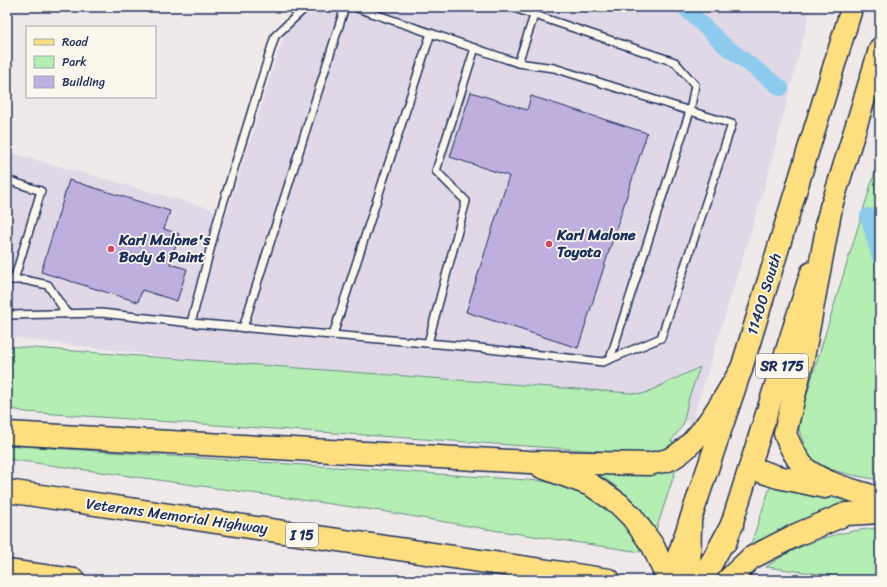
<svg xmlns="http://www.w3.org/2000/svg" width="887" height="587" viewBox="0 0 887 587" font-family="Sriracha,sans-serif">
  <rect width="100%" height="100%" fill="#efe9e9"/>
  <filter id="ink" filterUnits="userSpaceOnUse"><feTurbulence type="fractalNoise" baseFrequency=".025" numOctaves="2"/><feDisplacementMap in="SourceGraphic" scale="8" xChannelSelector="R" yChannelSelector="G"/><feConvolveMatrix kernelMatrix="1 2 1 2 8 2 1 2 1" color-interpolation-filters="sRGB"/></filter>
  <g filter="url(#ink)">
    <path fill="#e0d8e6" d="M293 7H811L767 179 692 422 7 337V152L227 213Z"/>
    <g fill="#b5eeb2" stroke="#688e88">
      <path d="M880 155V480C852 475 822 472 802 451L805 447 799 430V420Z"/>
      <path d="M7 346 643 394 700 367 689 397 683 425 671 441 674 444 661 450 643 454 26 412 7 408Z"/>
      <path d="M7 445 542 481C587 489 622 509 641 552L486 529 381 511 7 459Z"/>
      <path d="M678 463 656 530C637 502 617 483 586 469Z"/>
      <path d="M771 484 869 504C819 514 792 521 749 550Z"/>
      <path d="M880 528V580H864L766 567C802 542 837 531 880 528Z"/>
    </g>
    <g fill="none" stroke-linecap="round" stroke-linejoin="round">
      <g stroke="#8ccbed" stroke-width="16">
        <path d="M684 7 724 45 781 88"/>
        <path d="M868 216 880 258"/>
      </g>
    </g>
    <g fill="#beafdf" stroke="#1b2f5e">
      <path d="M471 92 527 110 531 96 647 133 578 348 466 312 509 176 450 157Z"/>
      <path d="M69 180 170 211 164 229 179 234 170 264 187 269 177 301 142 290 138 302 41 272Z"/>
    </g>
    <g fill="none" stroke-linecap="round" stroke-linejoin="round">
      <g stroke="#1b2f5e" stroke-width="10">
        <g id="lane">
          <path d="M306 7 275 36 217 223 191 323 462 346 603 362 661 338 732 124 690 111 695 85 675 62 511 7"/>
          <path d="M354 7 518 63 537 7"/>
          <path d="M518 63 554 68 690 111 610 359"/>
          <path d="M7 180 41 191 14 280"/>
          <path d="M7 280H25L48 285 67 314"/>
          <path d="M7 315 101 313 191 323"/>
          <path d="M243 328 345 7"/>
          <path d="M333 335 431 33"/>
          <path d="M428 343 466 201 436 171 475 48"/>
        </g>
      </g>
      <g stroke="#1b2f5e" stroke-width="24">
        <g id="primary">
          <path d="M826 224 880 48"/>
          <path d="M726 542 811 273"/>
          <path d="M670 580 741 370 852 7"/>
        </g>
      </g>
      <g stroke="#1b2f5e" stroke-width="25">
        <g id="highway">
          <path d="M831 207 802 363 785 433C788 443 799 464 807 470 827 485 857 491 880 499"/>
          <path d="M7 433 529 462 650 464C656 462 662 462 668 460 697 448 726 396 741 370"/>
          <path d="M542 467 591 485 619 504 632 517 653 546 668 580"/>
          <path d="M751 468 778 477 825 487"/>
          <path d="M7 491 609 580"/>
          <path d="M7 571 74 580"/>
          <path d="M689 580 690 523"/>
          <path d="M702 580 732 525"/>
          <path d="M728 580 751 558 796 535 846 514 880 512"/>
        </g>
      </g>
      <use href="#lane" stroke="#fbf7ec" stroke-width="7"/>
      <use href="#primary" stroke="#fedf80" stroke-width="21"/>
      <use href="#highway" stroke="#fedf80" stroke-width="22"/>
    </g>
  </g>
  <g fill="#d1495b" stroke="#fbf7ec" stroke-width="1.5">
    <circle cx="549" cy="244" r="4"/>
    <circle cx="111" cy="249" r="4"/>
  </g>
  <g text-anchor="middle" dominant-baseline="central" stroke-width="3.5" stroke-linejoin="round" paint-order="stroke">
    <g fill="#fbf7ec" stroke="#5e6b89" stroke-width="1">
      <rect x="756" y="354" width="52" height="24" rx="3"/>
      <rect x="286" y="523" width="32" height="24" rx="3"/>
    </g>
    <g font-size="14" font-weight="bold" fill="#1b2f5e">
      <text x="782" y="366">SR 175</text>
      <text x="302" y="535">I 15</text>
    </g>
    <g font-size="15" font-weight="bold" fill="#1b2f5e" stroke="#fbf7ec" text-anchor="start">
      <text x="557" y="235">Karl Malone<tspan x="557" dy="17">Toyota</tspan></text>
      <text x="119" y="240">Karl Malone's<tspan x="119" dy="17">Body &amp; Paint</tspan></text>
    </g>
    <g font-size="15" fill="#1b2f5e" stroke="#fbf7ec">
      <text transform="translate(764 294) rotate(-73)">11400 South</text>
      <text transform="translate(177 516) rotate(8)">Veterans Memorial Highway</text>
    </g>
  </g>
  <rect width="887" height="587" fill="none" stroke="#fbf7ec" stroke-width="24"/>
  <rect x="12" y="12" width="863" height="563" fill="none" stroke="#1b2f5e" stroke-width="1.5" filter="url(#ink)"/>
  <rect x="26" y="26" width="130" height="72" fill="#fbf7ec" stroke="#a1a7b3"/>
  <rect x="34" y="39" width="20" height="6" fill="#fedf80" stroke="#a1a7b3"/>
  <text x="62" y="46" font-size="12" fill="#1b2f5e">Road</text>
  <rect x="34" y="56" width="20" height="12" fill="#b5eeb2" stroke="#a1a7b3"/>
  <text x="62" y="66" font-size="12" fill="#1b2f5e">Park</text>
  <rect x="34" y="76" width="20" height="12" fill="#beafdf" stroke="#a1a7b3"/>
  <text x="62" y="86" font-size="12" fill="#1b2f5e">Building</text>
</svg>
